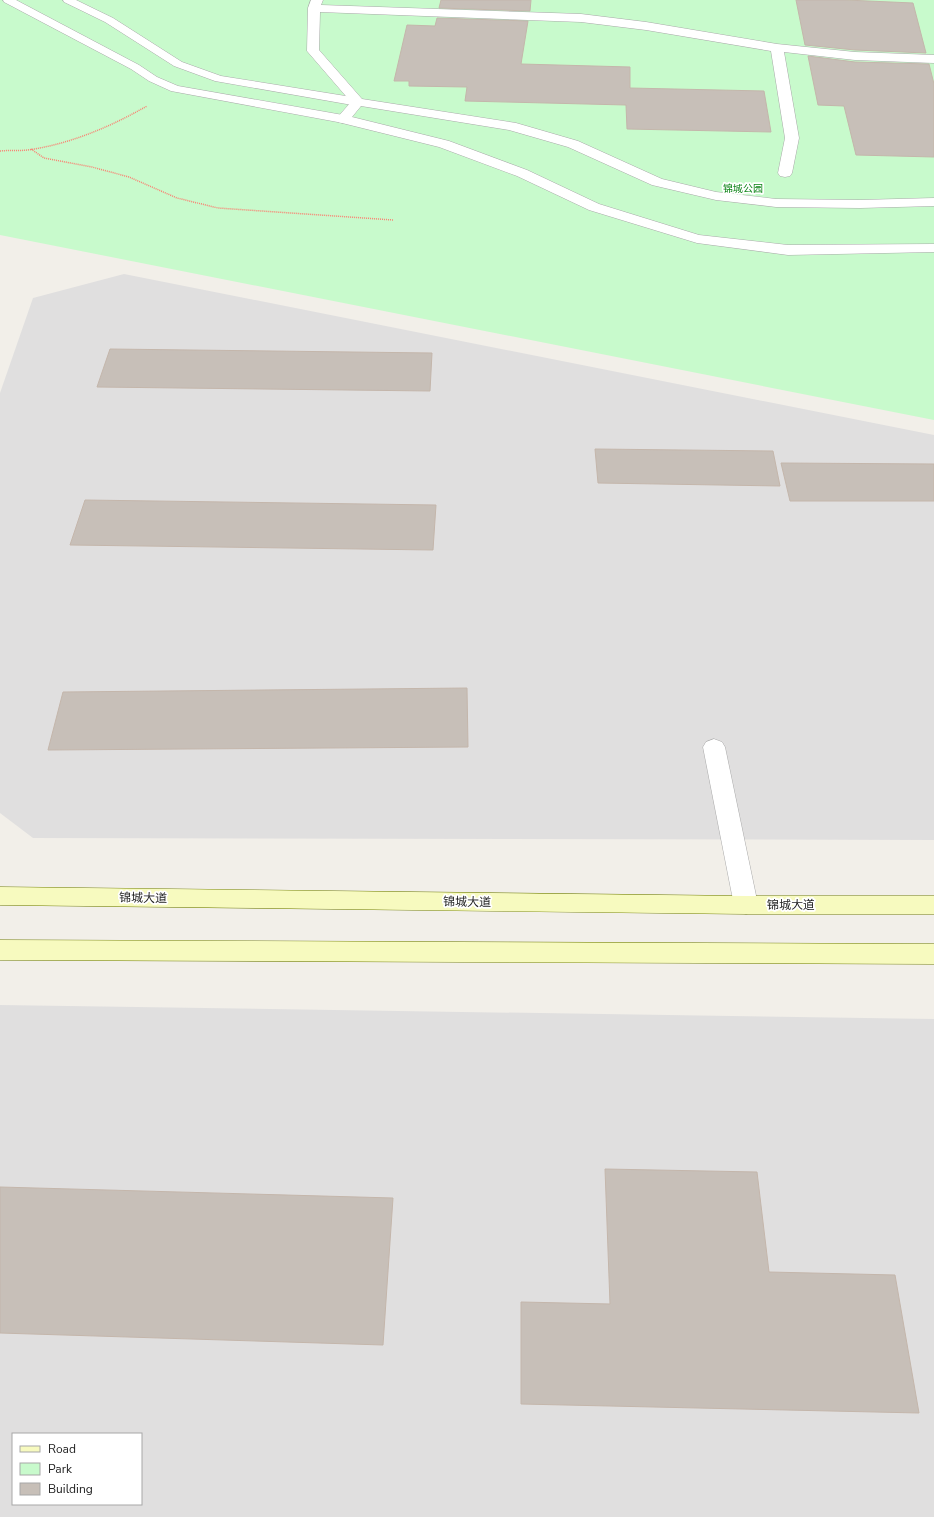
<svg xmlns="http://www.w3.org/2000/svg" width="934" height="1517" viewBox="0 0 934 1517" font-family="'Nunito Sans','Noto Sans SC',sans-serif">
  <rect width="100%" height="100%" fill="#f2efe9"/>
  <g fill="#e0dfdf" fill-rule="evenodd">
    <path d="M124 274 934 435V840L33 838 0 813V393L33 298Z"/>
    <path d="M0 1005 934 1019V1517H0ZM13 1434H141V1504H13Z"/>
  </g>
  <path fill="#c8facc" d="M0 0H934V420L0 235Z"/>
  <g fill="#c7bfb8" stroke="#c4b6ab">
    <path d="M441 0H531L530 11 439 8Z"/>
    <path d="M796 0H846L913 3 926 53 855 50 805 45Z"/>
    <path d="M437 18 528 21 521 64 630 67V88L764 91 771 132 627 129 626 105 465 101 467 87 409 86V81H394L407 25 435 26Z"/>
    <path d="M808 56 855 62 929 64 934 84V157L856 155 844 106 818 105Z"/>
    <path d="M110 349 432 353 430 391 97 387Z"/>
    <path d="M595 449 773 451 780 486 598 483Z"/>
    <path d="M781 463 934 464V501H790Z"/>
    <path d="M85 500 436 505 433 550 70 545Z"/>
    <path d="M467 688 468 747 48 750 63 692Z"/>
    <path d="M605 1169 757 1172 769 1272 895 1275 919 1413 521 1404V1302L610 1304Z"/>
    <path d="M0 1187 393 1198 383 1345 0 1333Z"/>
  </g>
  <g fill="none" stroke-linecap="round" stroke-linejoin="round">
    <g stroke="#a9a9a9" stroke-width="1">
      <g id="service">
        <path d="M3 0H16L139 65 157 77 178 86 343 115 347 116 349 119 347 122 343 123 171 91 149 81 131 69 4 2Z"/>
        <path d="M63 0H76L113 18 182 62 221 76 358 98 362 99 364 102 362 105 358 106 215 81 174 66 105 22 64 2Z"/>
      </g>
    </g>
    <g stroke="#a9a9a9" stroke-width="1">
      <g id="minor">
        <path d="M311 0H323L321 5 581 14 646 22 777 44 855 52 934 55V63L855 60 784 52 799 138 792 173 790 176 785 177 780 176 778 173 785 138 771 51 646 30 581 22 320 12 319 50 362 99 516 123 578 141 662 179 716 192 776 199 860 200 934 198V206L860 208 776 207 716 200 652 185 568 147 509 130 361 106 352 117 449 141 527 170 599 204 699 235 788 245 934 244V252L788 255 697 243 589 210 517 176 439 147 338 122 336 119 351 102 307 51 308 8Z"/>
        <path d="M714 739 722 742 725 747 758 905 754 912 746 914 738 912 734 905 703 747 706 742Z"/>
      </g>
    </g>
    <g stroke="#707d05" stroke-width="1">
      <g id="secondary">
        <path d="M0 887 746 896H934V914H746L0 905Z"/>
        <path d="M0 940 934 944V964L0 960Z"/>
      </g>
    </g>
    <g stroke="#fa8072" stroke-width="1.5" stroke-dasharray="1 1" stroke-linecap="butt">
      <path d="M31 149 44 158 92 167 129 177 177 198 218 208 393 220"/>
      <path d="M0 151C9 150 19 151 28 150 70 144 110 127 147 106"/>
    </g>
    <use href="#service" fill="#fff" fill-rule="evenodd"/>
    <use href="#minor" fill="#fff" fill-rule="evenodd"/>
    <use href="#secondary" fill="#f7fabf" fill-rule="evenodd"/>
  </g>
  <g text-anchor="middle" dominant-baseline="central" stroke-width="3.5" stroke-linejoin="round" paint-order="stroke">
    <g font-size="10" fill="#0c8416" stroke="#fff">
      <text x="743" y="189">锦城公园</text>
    </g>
    <g font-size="12" fill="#222" stroke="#fff">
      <text transform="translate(143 898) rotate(1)">锦城大道</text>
      <text transform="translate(467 902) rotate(1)">锦城大道</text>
      <text x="791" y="905">锦城大道</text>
    </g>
  </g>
  <rect x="12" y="1433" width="130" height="72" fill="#ffffff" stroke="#a7a7a7"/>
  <rect x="20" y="1446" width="20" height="6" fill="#f7fabf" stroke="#a7a7a7"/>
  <text x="48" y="1453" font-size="12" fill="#222222">Road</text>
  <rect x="20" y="1463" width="20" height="12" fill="#c8facc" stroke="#a7a7a7"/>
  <text x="48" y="1473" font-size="12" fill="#222222">Park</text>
  <rect x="20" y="1483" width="20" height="12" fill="#c7bfb8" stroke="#a7a7a7"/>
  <text x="48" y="1493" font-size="12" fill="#222222">Building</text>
</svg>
